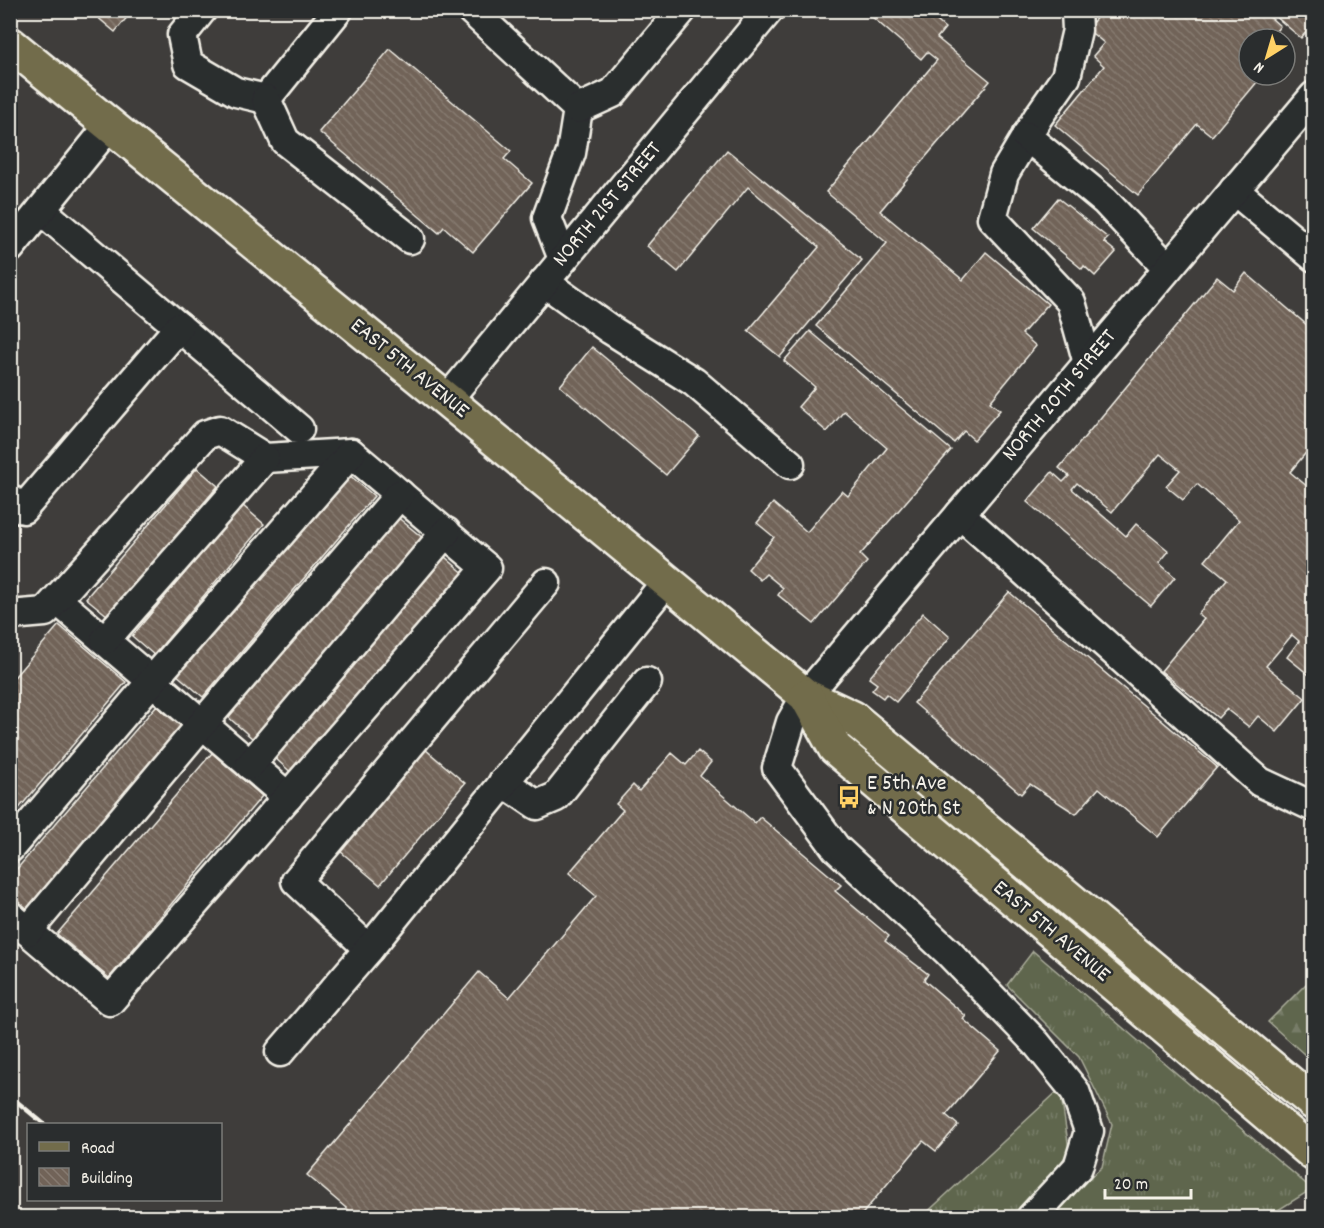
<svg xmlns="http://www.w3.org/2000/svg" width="1324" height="1228" viewBox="0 0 1324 1228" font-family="Dekko,sans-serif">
  <defs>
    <pattern id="grass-tufts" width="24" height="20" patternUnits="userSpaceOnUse" patternTransform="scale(1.5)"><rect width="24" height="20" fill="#5f664d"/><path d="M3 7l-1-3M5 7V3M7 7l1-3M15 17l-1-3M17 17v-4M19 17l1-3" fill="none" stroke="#777c67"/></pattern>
    <pattern id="forest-firs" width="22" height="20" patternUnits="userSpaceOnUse" patternTransform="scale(1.5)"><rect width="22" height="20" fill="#5f664d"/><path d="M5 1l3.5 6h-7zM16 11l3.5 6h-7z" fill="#777c67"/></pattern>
    <pattern id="building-back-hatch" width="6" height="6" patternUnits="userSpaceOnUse" patternTransform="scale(1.5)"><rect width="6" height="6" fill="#716358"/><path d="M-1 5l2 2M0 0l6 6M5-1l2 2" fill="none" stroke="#867a70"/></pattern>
  </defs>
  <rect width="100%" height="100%" fill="#3f3d3b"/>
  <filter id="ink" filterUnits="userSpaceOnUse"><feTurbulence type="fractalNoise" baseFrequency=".0167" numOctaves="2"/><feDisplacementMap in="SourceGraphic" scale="12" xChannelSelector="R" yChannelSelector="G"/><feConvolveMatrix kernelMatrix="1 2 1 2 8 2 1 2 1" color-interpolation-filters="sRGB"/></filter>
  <g filter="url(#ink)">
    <g fill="url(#grass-tufts)" stroke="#aaac9a" stroke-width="1.5">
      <path d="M1033 951 1312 1189 1267 1217H1045L1102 1167 1112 1124 1079 1057 1007 985Z"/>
      <path d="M1060 1089 1069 1149 1052 1180 1020 1218H921Z"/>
    </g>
    <path fill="url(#forest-firs)" stroke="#aaac9a" stroke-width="1.5" d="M1313 977V1062L1268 1022Z"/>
    <g fill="url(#building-back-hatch)" stroke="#f4f1e8" stroke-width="1.5">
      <path d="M89 10H133L115 32Z"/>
      <path d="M864 10H924L945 28 937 38 990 81 880 211 963 280 986 252 1048 304 1022 334 1036 346 990 402 1000 410 974 440 964 431 954 443 816 326 887 243 826 192 937 60 927 52 921 59Z"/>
      <path d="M1103 10H1262L1280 26 1270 39H1249V75H1263L1212 136 1197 124 1138 195 1055 125 1104 66 1093 56 1104 43 1087 29Z"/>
      <path d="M1268 10H1314V23L1301 38Z"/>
      <path d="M390 49 511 151 504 159 532 183 473 252 444 227 439 233 319 132Z"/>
      <path d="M727 150 862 260 780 357 748 331 819 247 748 187 678 272 647 246Z"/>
      <path d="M1058 198 1108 238 1104 242 1116 252 1095 276 1084 266 1082 269 1033 228Z"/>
      <path d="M1246 273 1314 331V443L1290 472 1314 492V679L1287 657 1299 641 1292 635 1266 666 1305 698 1277 732 1258 716 1249 727 1226 709 1218 718 1161 671 1204 619 1198 614 1227 579 1205 561 1239 520 1197 484 1183 500 1166 486 1180 470 1160 454 1112 512 1077 483 1072 489 1126 536 1136 524 1169 551 1159 563 1175 577 1151 606 1027 502 1052 472 1063 482 1069 476 1059 468 1217 277 1233 290Z"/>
      <path d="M810 331 951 450 860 555 867 562 814 624 778 595 783 588 766 574 760 580 748 569 774 537 757 523 773 503 807 532 842 491 848 496 887 448 844 411 827 432 798 407 815 387 784 361Z"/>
      <path d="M592 347 699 436 666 475 560 386Z"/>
      <path d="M197 468 218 486 108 616 86 598Z"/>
      <path d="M347 473 374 496 203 697 176 674Z"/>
      <path d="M242 505 264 524 154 655 132 636Z"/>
      <path d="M396 516 423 538 253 739 227 716Z"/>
      <path d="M445 557 467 576 296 777 275 758Z"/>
      <path d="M1009 592 1217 767 1158 837 1099 788 1076 814 1030 784 1021 794 914 703Z"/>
      <path d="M923 613 950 637 896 702 886 694 883 698 872 690 877 684 869 678Z"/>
      <path d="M59 625 126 682 10 819V682Z"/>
      <path d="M156 706 181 726 29 910 10 894V877Z"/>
      <path d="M425 749 465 783 380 885 340 851Z"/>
      <path d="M698 751 711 762 700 776 755 823 760 817 841 885 835 891 889 936 885 941 928 974 924 980 966 1016 963 1019 1000 1051 946 1115 958 1125 936 1151 923 1141 859 1218H358L307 1175 479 972 509 998 596 896 569 873 623 810 616 804 633 785 639 791 672 753 686 765Z"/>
      <path d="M212 753 262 796 109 978 57 934Z"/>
    </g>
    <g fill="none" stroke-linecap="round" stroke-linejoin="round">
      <g stroke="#f4f1e8" stroke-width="33">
        <g id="minor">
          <path d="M202 10 182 35 188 64 236 92 266 99 338 10"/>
          <path d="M471 10 578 109 571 153 547 218 563 259"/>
          <path d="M1076 10 1077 30 1066 77 1038 117 1004 174 992 218 1071 302 1088 363"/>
          <path d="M266 99 285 141 410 239"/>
          <path d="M578 109 613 93 682 10"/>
          <path d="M1026 136 1105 201 1168 268"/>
          <path d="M1234 190 1314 257"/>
          <path d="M41 210 299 429"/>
          <path d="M10 248 110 125"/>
          <path d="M544 282 611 330 694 382 790 464"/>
          <path d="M447 400 769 10"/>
          <path d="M10 499 23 509 179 327"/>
          <path d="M960 514 1260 782 1314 807"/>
          <path d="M57 600 288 797"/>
          <path d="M10 615 45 612 205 435 220 430 265 458 351 453 487 568 110 1001 10 916"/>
          <path d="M105 640 265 458"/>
          <path d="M250 765 446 532"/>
          <path d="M503 782 537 805 556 797 647 682"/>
          <path d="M10 848 152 681 351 453"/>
          <path d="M28 931 202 724 400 494"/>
          <path d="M369 949 296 881 546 583"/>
          <path d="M280 1052 369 949 667 581"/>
          <path d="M1031 1218 1078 1167 1089 1131 1075 1091 1037 1044 948 952 836 848 777 768 791 722 806 696 1314 96"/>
        </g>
      </g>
      <g stroke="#f4f1e8" stroke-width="38">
        <g id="major">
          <path d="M10 44 447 400 806 696 853 718 1314 1103"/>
          <path d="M806 696 835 748 1314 1154"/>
        </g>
      </g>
      <use href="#minor" stroke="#2a2d2e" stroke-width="28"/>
      <use href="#major" stroke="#726c4b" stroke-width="33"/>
      <path stroke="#f4f1e8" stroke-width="4.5" d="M10 1096 44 1124"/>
    </g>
  </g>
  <defs>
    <g id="bus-bare" transform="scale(1.8)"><path d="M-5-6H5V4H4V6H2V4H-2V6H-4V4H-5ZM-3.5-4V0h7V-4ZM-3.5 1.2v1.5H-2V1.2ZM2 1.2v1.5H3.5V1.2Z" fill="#ffd166" stroke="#2a2d2e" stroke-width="2.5" paint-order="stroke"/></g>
  </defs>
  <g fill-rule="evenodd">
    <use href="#bus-bare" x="849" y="797"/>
  </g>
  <g text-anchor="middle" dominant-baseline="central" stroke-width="5" stroke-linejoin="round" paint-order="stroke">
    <g font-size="22" fill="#f4f1e8" stroke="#2a2d2e">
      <text transform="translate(608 205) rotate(-50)">NORTH 21ST STREET</text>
      <text transform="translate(409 369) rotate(39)">EAST 5TH AVENUE</text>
      <text transform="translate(1060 396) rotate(-50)">NORTH 20TH STREET</text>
      <text transform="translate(1051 932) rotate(40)">EAST 5TH AVENUE</text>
    </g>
    <g font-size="22" fill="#f4f1e8" stroke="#2a2d2e" text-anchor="start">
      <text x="867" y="784">E 5th Ave<tspan x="867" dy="25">&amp; N 20th St</tspan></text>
    </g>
  </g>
  <rect width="1324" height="1228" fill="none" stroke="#2a2d2e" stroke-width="36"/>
  <rect x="18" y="18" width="1288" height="1192" fill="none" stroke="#f4f1e8" stroke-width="2" filter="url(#ink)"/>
  <rect x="27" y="1123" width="195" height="78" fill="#2a2d2e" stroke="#7b7b78" stroke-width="1.5"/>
  <rect x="39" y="1142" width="30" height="9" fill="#726c4b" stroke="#7b7b78" stroke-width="1.5"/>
  <text x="81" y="1153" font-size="18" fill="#f4f1e8">Road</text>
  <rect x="39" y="1168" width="30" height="18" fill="url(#building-back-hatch)" stroke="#7b7b78" stroke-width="1.5"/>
  <text x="81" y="1183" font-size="18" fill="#f4f1e8">Building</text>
  <g transform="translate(1267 57) rotate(217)"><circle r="28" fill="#2a2d2e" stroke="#7b7b78" stroke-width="1.5"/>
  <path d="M0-4.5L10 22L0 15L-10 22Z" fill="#ffd166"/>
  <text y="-9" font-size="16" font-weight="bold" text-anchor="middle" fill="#f4f1e8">N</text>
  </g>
  <path d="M1105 1189v9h86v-9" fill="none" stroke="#f4f1e8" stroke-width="3"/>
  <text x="1114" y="1189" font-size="18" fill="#f4f1e8" stroke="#2a2d2e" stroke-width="4.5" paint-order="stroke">20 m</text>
</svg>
